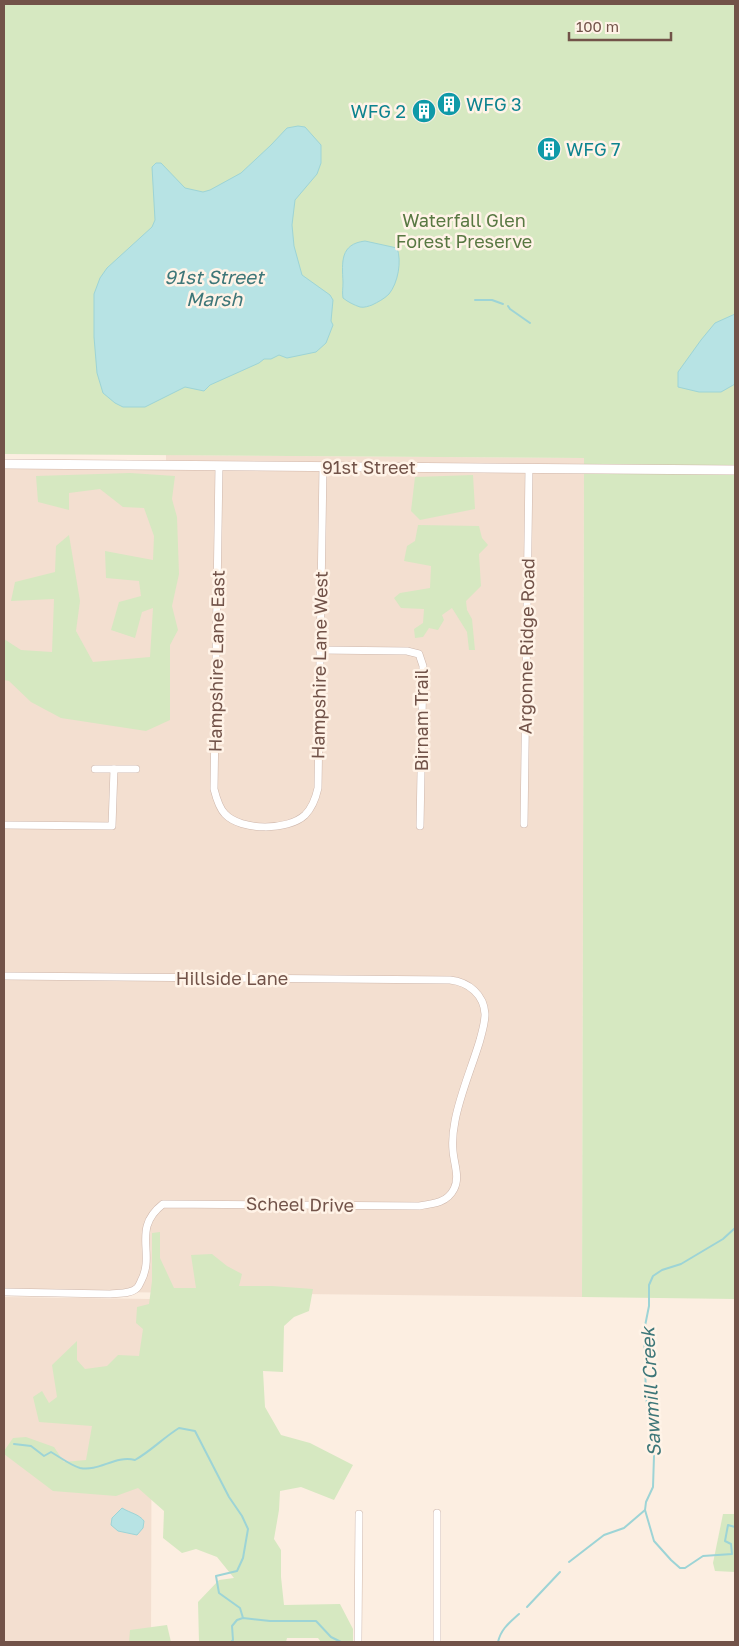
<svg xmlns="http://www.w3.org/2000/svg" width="739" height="1646" viewBox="0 0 739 1646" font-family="'Golos Text',sans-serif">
  <rect width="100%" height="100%" fill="#fceee1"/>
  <g fill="#f3dfd0">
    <path d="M166 455 584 458 582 1297 4 1291V467L166 468Z"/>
    <path d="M4 1297 152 1299 151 1642H4Z"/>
  </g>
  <g fill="#d6e8c1">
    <path d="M4 4H735V1299L582 1297 584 458 4 454Z"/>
    <path d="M130 473 175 476 172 499 177 517 179 574 172 606 178 630 170 645V720L146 731 61 718 31 702 9 681 4 680V639L21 650 52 652 54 599 11 601 15 582 55 572 56 546 69 535 80 601 76 631 93 662 150 657 153 608 142 612 135 638 111 630 119 602 141 596 139 581 106 578 105 551 153 560 154 536 144 508 123 507 100 489 69 493V510L38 502 36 476Z"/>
    <path d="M473 475 475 509 420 520 411 511 415 477Z"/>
    <path d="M418 525 479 526 482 538 488 545 479 554 481 586 466 601 467 610 472 619 475 650H469L467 632 452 608 442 615 444 620 438 630 429 628 423 637 415 638 414 629 423 623 424 609 401 608 394 598 400 593 430 588 431 566 404 561 407 546 415 541Z"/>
    <path d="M160 1232V1258L174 1288H196L191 1255 212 1254 227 1266 242 1274 239 1286H272L313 1289 309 1311 294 1317 284 1326 283 1372 263 1371 265 1407 281 1435 310 1443 353 1465 334 1500 301 1487 280 1491 279 1510 274 1539 281 1550V1577L284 1605 340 1604 353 1629V1642H321L318 1638H287L286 1642H199L198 1602 219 1580 234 1578 217 1557 196 1549 182 1553 163 1538 164 1511 138 1488 116 1496 53 1491 4 1454V1451L13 1438 26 1437 54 1447 64 1462 86 1460 92 1426 39 1422 33 1397 42 1391 49 1403 57 1397 52 1365 77 1341V1360L85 1369 107 1366 118 1355 139 1356 143 1329 136 1323 137 1307 149 1304 152 1281V1233Z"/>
    <path d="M723 1514H735V1572L715 1571 713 1563Z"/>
    <path d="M167 1625 171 1642H129L130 1630Z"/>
  </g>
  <g fill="#b7e3e4" stroke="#9dd4d6">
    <path d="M298 126 305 127 321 145V163L317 174 295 200 292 225 294 246 302 275 330 295 333 300 331 321 333 325 326 343 316 352 287 358 279 355 271 359H264L259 363 210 385 204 391 185 387 145 407H123L115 403 103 393 97 373 94 337V294L100 278 107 268 152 227 155 220 152 167 156 163H161L185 188 203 192 210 190 241 173 271 145 287 128Z"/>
    <path d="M365 241 397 248C402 261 398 283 389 294 384 299 378 302 372 305 369 306 364 308 360 307 354 305 348 302 343 298 342 293 343 288 343 282 342 262 340 244 365 241Z"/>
    <path d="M735 314V384L721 392H699L678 387V372L701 340 715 323Z"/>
    <path d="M122 1508C130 1513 139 1514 144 1521L143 1528 137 1535 118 1531 111 1525 112 1518Z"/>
  </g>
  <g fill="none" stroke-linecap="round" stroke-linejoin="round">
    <g stroke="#9dd4d6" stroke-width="2">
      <path d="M475 300H492L503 304"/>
      <path d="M508 306 510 309 530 323"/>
      <path d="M735 1228 723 1239 681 1264 662 1270 653 1276 649 1285V1306L644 1331 646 1396 654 1456 653 1487 646 1502 645 1510 654 1541 671 1560 680 1568H685L703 1556 732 1554 731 1544 725 1541 728 1525 735 1527"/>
      <path d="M14 1444 31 1446 44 1456 51 1452C60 1457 70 1465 80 1468 99 1472 115 1455 135 1460 151 1451 163 1438 179 1428L195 1431 229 1497 242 1516 248 1529 243 1558 237 1571 216 1576 219 1593 240 1608 243 1618"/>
      <path d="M569 1562 604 1535 624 1528 645 1510"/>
      <path d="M527 1607 560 1572"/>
      <path d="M231 1642 233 1640 232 1626 237 1620 243 1618 270 1621H316L331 1637 341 1642"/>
      <path d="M498 1642C501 1629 509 1623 519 1614"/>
    </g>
    <g stroke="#ceb7ac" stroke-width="8">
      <g id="minor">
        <path d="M219 466 214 789C216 797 219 808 225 814 241 831 288 831 305 815 312 808 316 797 318 788L323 466"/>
        <path d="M320 650 407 651 419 654 423 666 420 826"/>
        <path d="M95 769H136"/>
        <path d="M524 824 529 468"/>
        <path d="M4 825 112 826 114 769"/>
        <path d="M4 976 450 980C469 982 484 995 485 1014 485 1023 482 1032 480 1040 472 1067 460 1094 455 1121 453 1131 452 1141 453 1151 454 1164 460 1177 454 1189 447 1203 433 1204 418 1206L163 1204C131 1229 156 1253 141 1281 140 1283 139 1286 137 1288 131 1294 119 1293 110 1294L4 1292"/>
        <path d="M437 1513V1642"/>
        <path d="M358 1642 359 1514"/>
      </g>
    </g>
    <g stroke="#d1b6a9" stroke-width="10">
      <path id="secondary" d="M4 464 735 470"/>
    </g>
    <use href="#minor" stroke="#fff" stroke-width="7"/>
    <use href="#secondary" stroke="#fff" stroke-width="9"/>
  </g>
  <defs>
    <g id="building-disc" transform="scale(1.25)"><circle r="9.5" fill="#0f9aa8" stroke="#fff3e7"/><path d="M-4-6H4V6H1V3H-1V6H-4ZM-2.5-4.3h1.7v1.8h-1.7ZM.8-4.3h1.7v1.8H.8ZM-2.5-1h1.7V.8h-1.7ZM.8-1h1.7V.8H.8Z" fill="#fff"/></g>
  </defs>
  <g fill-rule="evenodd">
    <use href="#building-disc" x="449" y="104"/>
    <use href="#building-disc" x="424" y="111"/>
    <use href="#building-disc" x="549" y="149"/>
  </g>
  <g text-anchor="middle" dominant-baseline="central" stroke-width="5" stroke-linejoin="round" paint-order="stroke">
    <g font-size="18" fill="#0d838f" stroke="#fff3e7" text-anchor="start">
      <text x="466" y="104">WFG 3</text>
      <text x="406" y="111" text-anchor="end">WFG 2</text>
      <text x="566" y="149">WFG 7</text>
    </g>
    <g font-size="18" fill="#587842" stroke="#fff3e7">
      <text x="464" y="220">Waterfall Glen<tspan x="464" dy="21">Forest Preserve</tspan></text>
    </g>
    <g font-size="18" fill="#725349" stroke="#fff3e7">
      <text x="369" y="467">91st Street</text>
      <text transform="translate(526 646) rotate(-89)">Argonne Ridge Road</text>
      <text transform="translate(216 661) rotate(-89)">Hampshire Lane East</text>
      <text transform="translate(319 665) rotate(-89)">Hampshire Lane West</text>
      <text transform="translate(421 720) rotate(-90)">Birnam Trail</text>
      <text x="232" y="978">Hillside Lane</text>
      <text transform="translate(300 1204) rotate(1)">Scheel Drive</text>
    </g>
    <g font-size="19" font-style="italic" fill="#3d7678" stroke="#fff3e7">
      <text x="214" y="276">91st Street<tspan x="214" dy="22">Marsh</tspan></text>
      <text transform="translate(650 1392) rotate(-93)">Sawmill Creek</text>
    </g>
  </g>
  <rect width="739" height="1646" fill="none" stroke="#725349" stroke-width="10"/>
  <path d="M569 32v8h102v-8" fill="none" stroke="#725349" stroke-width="2.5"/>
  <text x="576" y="32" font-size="15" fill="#725349" stroke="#fff3e7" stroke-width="4" paint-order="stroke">100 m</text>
</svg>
